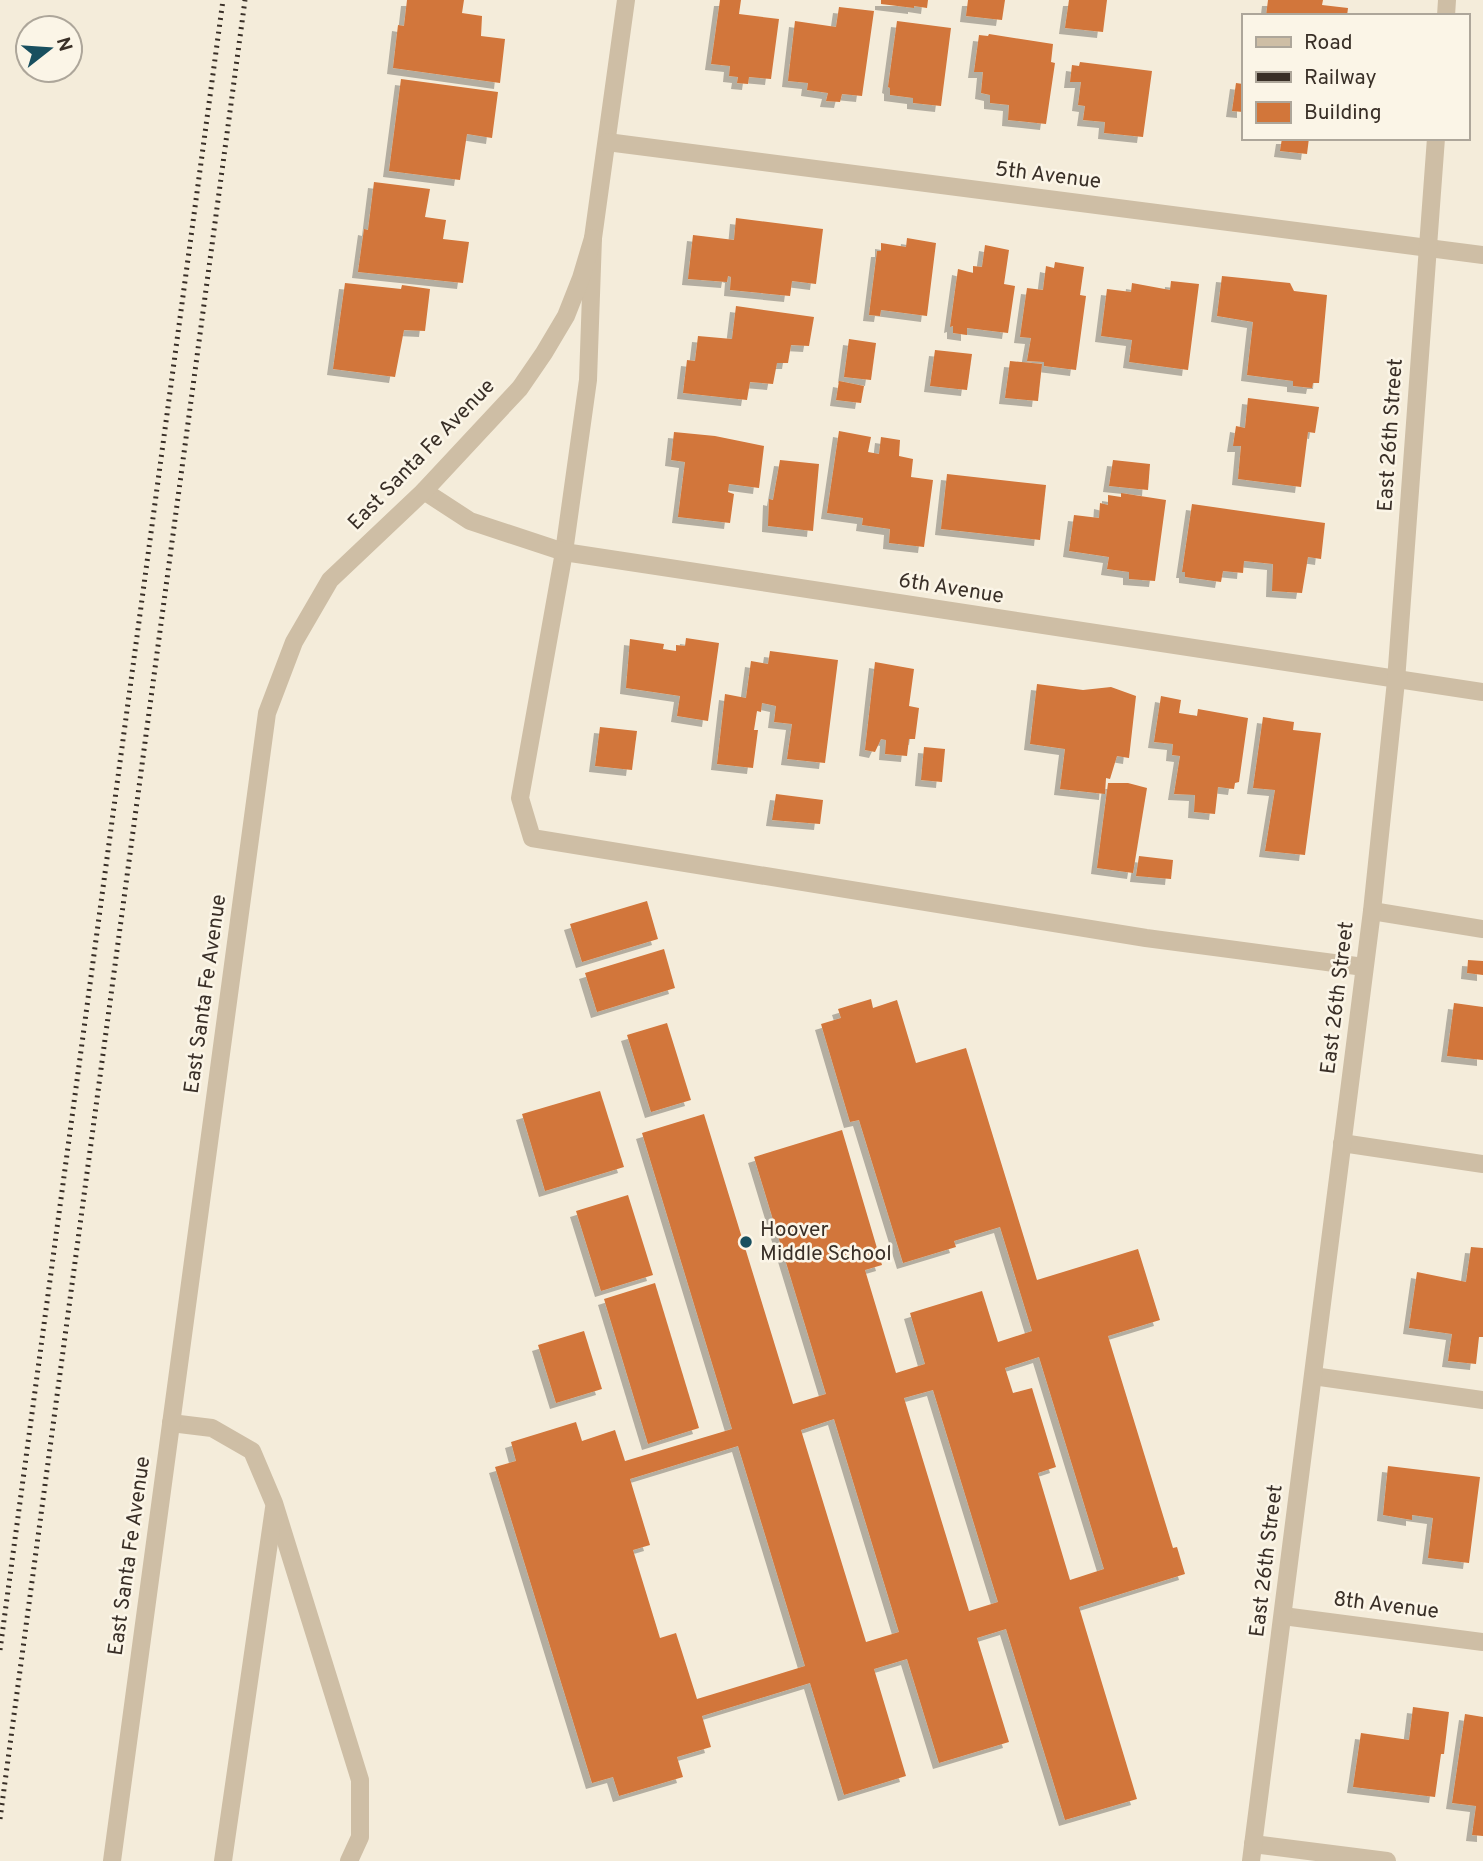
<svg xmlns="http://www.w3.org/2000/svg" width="1483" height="1861" viewBox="0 0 1483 1861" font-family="Overpass,sans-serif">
  <defs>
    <filter id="shadow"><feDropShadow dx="-6" dy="6" stdDeviation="0" flood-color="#0004"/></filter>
  </defs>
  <rect width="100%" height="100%" fill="#f4ecda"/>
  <g fill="#d2763a" fill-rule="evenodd" filter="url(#shadow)">
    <path d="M407 0H464L462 13 482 16 481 36 505 39 500 83 393 68 398 25 404 26Z"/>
    <path d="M720 0H741L739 14 779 19 771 79 749 77 748 84 737 83 738 77 729 76 730 66 711 64Z"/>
    <path d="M881 0H928L927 8 914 6V8L881 4Z"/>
    <path d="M968 0H1005L1002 20 966 16Z"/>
    <path d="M1069 0H1107L1103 32 1065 28Z"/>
    <path d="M1268 0H1323L1322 5 1348 8 1347 16H1266Z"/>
    <path d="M839 7 874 11 862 96 842 94 840 102 826 101 828 93 807 90 808 83 788 81 795 21 836 27Z"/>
    <path d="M897 21 951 28 941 106 913 103V98L890 95V88L888 87Z"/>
    <path d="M989 34 1053 44 1051 62 1055 63 1046 124 1008 120 1009 105 990 103V95L981 93 983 72H974L979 35 988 36Z"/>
    <path d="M1080 62 1152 71 1143 137 1104 133 1105 122 1083 120 1085 106 1078 105 1081 82H1070L1072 65 1079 66Z"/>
    <path d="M401 79 498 92 492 138 467 134 460 180 389 171Z"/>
    <path d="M1236 83 1243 84V112L1232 111Z"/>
    <path d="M1282 138H1309L1307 154 1280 151Z"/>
    <path d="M374 182 430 189 425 217 446 220 443 239 469 242 463 283 358 272 364 229 368 230Z"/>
    <path d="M736 218 823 229 816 284 792 281 790 296 730 290 731 277 728 276 727 282 688 279 693 235 734 240Z"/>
    <path d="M907 238 936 243 927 316 881 310 880 316 869 315 877 251H881V243L906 247Z"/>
    <path d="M985 245 1009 250 1004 284 1015 286 1008 333 967 328V335L953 333V326L950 327 958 269 973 273V266L982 267Z"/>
    <path d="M1055 262 1084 267 1080 295 1086 296 1076 370 1044 366V362L1027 361 1031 338 1020 337 1027 288 1043 290 1046 266 1054 268Z"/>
    <path d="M1222 276 1290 283 1294 291 1327 295 1319 383H1313L1312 388 1293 386V381L1247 375 1253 322 1217 316Z"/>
    <path d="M1171 281 1199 284 1188 370 1129 362 1132 340 1101 336 1107 289 1131 292 1132 283 1170 290Z"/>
    <path d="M345 283 401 289 402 285 430 289 425 331 404 330 395 377 333 369Z"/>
    <path d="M736 306 814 317 809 346 791 345 788 363H777L773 384 750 382 747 400 683 393 687 360 695 361 698 336 732 339Z"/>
    <path d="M849 339 876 343 871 380 844 377Z"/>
    <path d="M935 350 972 354 967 390 930 386Z"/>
    <path d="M1010 361 1042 364 1038 401 1005 398Z"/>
    <path d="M839 381 864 386 861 403 836 400Z"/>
    <path d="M1248 398 1319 407 1315 433 1308 432 1301 487 1238 479 1241 446H1233L1236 426 1245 428Z"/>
    <path d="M839 431 871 437 868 452 879 454 881 437 900 440 899 456 913 459 911 477 933 480 924 547 889 543 890 529 862 525 863 518 827 513Z"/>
    <path d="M674 432 715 436 764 446 759 488 729 484 728 492 734 494 730 523 678 517 685 462 671 460Z"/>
    <path d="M780 460 819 464 813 531 768 526 769 499 773 500Z"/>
    <path d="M1113 460 1150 464 1148 490 1109 486Z"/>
    <path d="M947 474 1046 485 1040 540 941 529Z"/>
    <path d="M1121 493 1166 500 1155 581 1129 579V572L1107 569 1109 557 1069 551 1074 515 1099 518 1100 503 1108 505V495L1121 497Z"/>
    <path d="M1192 504 1325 523 1321 559 1308 557 1302 593 1272 591 1273 564 1244 561 1243 573 1223 571 1221 582 1185 577V572H1182Z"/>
    <path d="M686 638 719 643 708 721 677 716 680 696 626 688 630 639 664 644 663 649 676 651V645L685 646Z"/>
    <path d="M770 651 838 660 825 763 787 759 792 724 774 722 776 706 762 703 761 712 757 711 754 730H758L753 768 717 764 725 694 746 698 751 661 768 664Z"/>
    <path d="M875 662 914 669 909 706 919 708 915 739H909L907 756 885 754 886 740 881 739 875 752 865 750Z"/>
    <path d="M1037 684 1083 690 1111 687 1136 696 1129 758 1117 756 1110 779 1106 778 1105 794 1060 789 1065 749 1030 744Z"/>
    <path d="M1161 696 1181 700 1179 713 1197 716 1198 709 1248 718 1239 782 1235 783 1234 789 1218 787 1215 814 1194 812 1195 795 1174 794 1180 756 1172 755 1173 744 1154 742Z"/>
    <path d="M1263 717 1294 722 1293 730 1321 733 1305 855 1265 851 1275 790 1253 788Z"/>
    <path d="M600 727 637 731 632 770 595 766Z"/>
    <path d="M924 747 945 749 942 782 921 780Z"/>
    <path d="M1108 783H1128L1147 788 1133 873 1097 868Z"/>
    <path d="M776 794 823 800 820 824 772 820Z"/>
    <path d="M1139 856 1173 860 1171 879 1136 876Z"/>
    <path d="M647 901 658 939 582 962 570 924Z"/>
    <path d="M664 949 675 988 597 1012 585 973Z"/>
    <path d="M1468 960 1483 961V975L1467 973Z"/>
    <path d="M871 999 873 1008 897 1000 916 1063 966 1048 1037 1280 1138 1249 1160 1320 1108 1336 1173 1548 1177 1547 1185 1574 1079 1607 1137 1799 1065 1820 1006 1629 977 1638 1009 1742 939 1763 907 1659 874 1669 906 1776 844 1795 810 1683 702 1716 711 1747 677 1757 683 1777 619 1796 613 1777 592 1783 495 1467 516 1461 511 1442 576 1422 582 1441 615 1430 625 1461 732 1429 642 1133 704 1114 793 1404 826 1394 754 1157 842 1130 882 1265 865 1270 896 1373 925 1364 910 1313 982 1291 998 1342 1032 1331 1000 1227 954 1241 956 1247 903 1263 859 1120 850 1122 821 1024 841 1018 838 1009ZM1039 1357 1104 1569 1070 1580 1038 1473 1056 1467 1032 1388 1013 1393 1005 1368ZM933 1390 998 1602 969 1611 904 1398ZM834 1419 899 1632 866 1642 801 1430ZM738 1446 805 1666 697 1699 676 1633 660 1638 633 1550 650 1545 630 1479Z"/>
    <path d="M1454 1003 1483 1007V1060L1447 1056Z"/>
    <path d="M667 1023 691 1100 651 1112 627 1035Z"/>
    <path d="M600 1091 624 1167 545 1191 522 1114Z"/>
    <path d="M628 1195 653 1275 601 1291 576 1211Z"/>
    <path d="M1471 1247 1483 1248V1337H1479L1476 1364 1448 1361 1452 1334 1409 1328 1417 1272 1466 1282Z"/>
    <path d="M655 1283 699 1428 648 1444 604 1299Z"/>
    <path d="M584 1331 602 1389 556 1403 538 1345Z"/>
    <path d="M1388 1466 1480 1477 1469 1563 1428 1558 1433 1518 1412 1515V1520L1383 1515Z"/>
    <path d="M1413 1707 1449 1712 1444 1754H1441L1435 1797 1353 1787 1361 1733 1409 1740Z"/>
    <path d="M1465 1714 1483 1717V1836L1472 1835 1476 1806 1452 1803Z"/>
  </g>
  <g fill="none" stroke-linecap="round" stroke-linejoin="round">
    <g stroke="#cebea5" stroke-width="18">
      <path d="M626 0 593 238 588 380 564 552 520 798 532 838 1146 938 1364 967"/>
      <path d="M1446 16 1447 0"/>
      <path d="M607 142 1483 255"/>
      <path d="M424 491 470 521 564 552 1483 692"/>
      <path d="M1372 911 1483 929"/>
      <path d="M1342 1143 1483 1164"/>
      <path d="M1313 1376 1483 1400"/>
      <path d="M171 1423 212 1428 252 1451 274 1503 360 1780V1837L349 1861"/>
      <path d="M1283 1616 1483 1642"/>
      <path d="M1253 1844 1387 1861"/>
      <path d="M112 1861 267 713 294 642 330 580 424 491 520 388 544 353 566 316 581 278 593 238"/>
      <path d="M223 1861 274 1508"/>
      <path d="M1251 1861 1372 911 1396 681 1436 138"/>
    </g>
    <g stroke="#392f27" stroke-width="5" stroke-dasharray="2 5" stroke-linecap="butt">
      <path d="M0 1650 223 0"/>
      <path d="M0 1819 245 0"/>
    </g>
  </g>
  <circle fill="#184f5f" stroke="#fbf5e7" stroke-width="2.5" cx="746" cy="1242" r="7"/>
  <g text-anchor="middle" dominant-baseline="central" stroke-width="5" stroke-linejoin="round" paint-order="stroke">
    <g font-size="21" fill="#392f27" stroke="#fbf5e7">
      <text transform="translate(1048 176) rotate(7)">5th Avenue</text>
      <text transform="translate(1391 435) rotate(-86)">East 26th Street</text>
      <text transform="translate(422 455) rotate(-46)">East Santa Fe Avenue</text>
      <text transform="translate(951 589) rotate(9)">6th Avenue</text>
      <text transform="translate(206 994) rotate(-82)">East Santa Fe Avenue</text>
      <text transform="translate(1338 998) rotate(-83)">East 26th Street</text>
      <text transform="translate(130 1556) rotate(-82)">East Santa Fe Avenue</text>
      <text transform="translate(1267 1561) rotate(-83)">East 26th Street</text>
      <text transform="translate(1386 1606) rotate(7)">8th Avenue</text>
    </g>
    <g font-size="21" fill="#392f27" stroke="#fbf5e7" text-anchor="start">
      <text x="760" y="1230">Hoover<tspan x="760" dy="24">Middle School</tspan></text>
    </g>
  </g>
  <rect x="1242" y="14" width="228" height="126" fill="#fbf5e7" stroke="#ada69a" stroke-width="2"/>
  <rect x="1256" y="37" width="35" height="10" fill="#cebea5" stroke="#ada69a" stroke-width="2"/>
  <text x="1304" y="49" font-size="21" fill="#392f27">Road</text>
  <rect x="1256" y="72" width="35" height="10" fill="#392f27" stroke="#ada69a" stroke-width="2"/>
  <text x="1304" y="84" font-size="21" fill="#392f27">Railway</text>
  <rect x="1256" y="102" width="35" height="21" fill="#d2763a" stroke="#ada69a" stroke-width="2"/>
  <text x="1304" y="119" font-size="21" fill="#392f27">Building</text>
  <g transform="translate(49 49) rotate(73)"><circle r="33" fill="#fbf5e7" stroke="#ada69a" stroke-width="2"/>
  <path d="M0-5L12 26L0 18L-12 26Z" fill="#184f5f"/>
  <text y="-10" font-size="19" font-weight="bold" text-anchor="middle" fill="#392f27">N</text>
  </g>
</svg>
